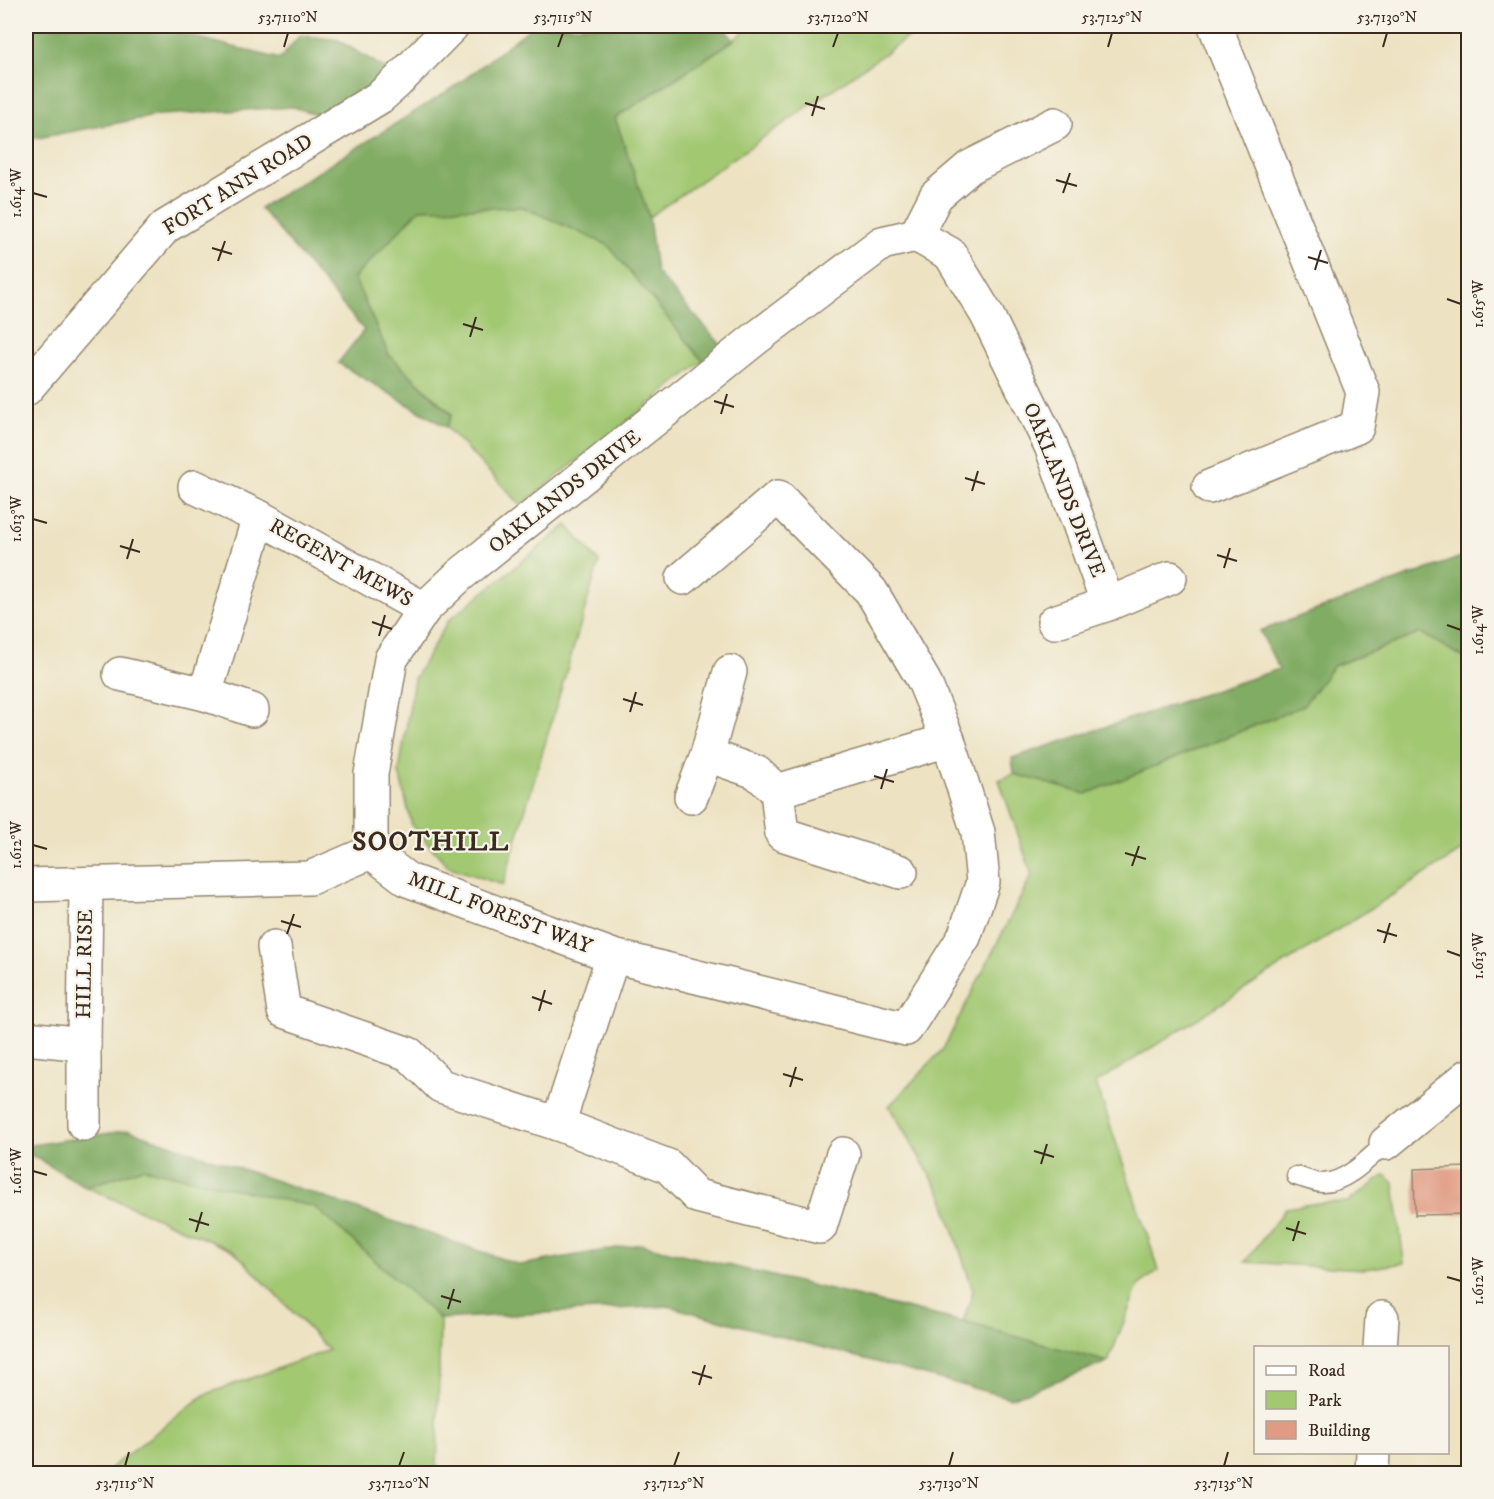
<svg xmlns="http://www.w3.org/2000/svg" width="1494" height="1499" viewBox="0 0 1494 1499" font-family="'IM FELL DW Pica',serif">
  <rect width="100%" height="100%" fill="#f7f3e8"/>
  <filter id="ink" filterUnits="userSpaceOnUse"><feTurbulence type="fractalNoise" baseFrequency=".0167" numOctaves="2"/><feDisplacementMap in="SourceGraphic" scale="12" xChannelSelector="R" yChannelSelector="G"/><feConvolveMatrix kernelMatrix="1 2 1 2 8 2 1 2 1" color-interpolation-filters="sRGB"/></filter>
  <filter id="wash" filterUnits="userSpaceOnUse"><feTurbulence type="fractalNoise" baseFrequency=".008" numOctaves="4" result="noise"/><feDisplacementMap in="SourceGraphic" scale="24" xChannelSelector="R" yChannelSelector="G"/><feGaussianBlur stdDeviation="1.35" result="paint"/><feColorMatrix in="noise" values="0 0 0 0 0 0 0 0 0 0 0 0 0 0 0 0 0 1.4 0 .05"/><feComposite in="paint" operator="in"/></filter>
  <g filter="url(#wash)">
    <rect width="100%" height="100%" fill="#ede3c3"/>
    <g fill="#a2c872" stroke="#6e7948" stroke-width="1.5">
      <path d="M750 26H924L649 217 615 118 734 40Z"/>
      <path d="M523 207 608 245 703 361 521 505 446 427 452 414 389 355 354 278 420 209Z"/>
      <path d="M567 525 599 562 503 885 449 867 412 826 399 772 414 679 448 621Z"/>
      <path d="M1421 633 1468 660V847L1096 1083 1159 1270 1138 1286 1108 1362 963 1322 973 1291 942 1195 889 1106 943 1049 1032 875 999 780 1014 774 1086 794 1303 706 1333 666Z"/>
      <path d="M143 1168 315 1207 440 1319 437 1473H104L204 1395 329 1350 235 1252 86 1187Z"/>
      <path d="M1385 1175 1394 1183 1404 1263 1364 1269 1245 1262 1286 1208 1318 1203 1348 1202Z"/>
    </g>
    <g fill="#81ac64" stroke="#5e6b41" stroke-width="1.5">
      <path d="M29 26H175L172 31 280 59 300 35 338 40 388 70 329 118 293 107 160 115 38 138 26 136V41Z"/>
      <path d="M533 26H722L734 40 615 118 649 217 656 272 722 346 703 361 608 245 523 207 420 209 354 278 389 355 452 415 446 427 338 363 364 330 260 208 453 88Z"/>
      <path d="M1464 556 1468 564V660L1421 633 1333 666 1303 706 1086 794 1014 774 1012 758 1279 669 1260 631Z"/>
      <path d="M129 1130 520 1265 640 1244 963 1322 1108 1362 1010 1398 668 1306 440 1319 315 1207 143 1168 86 1187 26 1152V1146Z"/>
    </g>
    <g id="blocks">
      <path fill="#e19b84" d="M1468 1167V1214L1415 1215 1414 1169Z"/>
    </g>
  </g>
  <g filter="url(#ink)">
    <use href="#blocks" fill-opacity="0" stroke="#948670" stroke-width="1.5"/>
    <g fill="none" stroke-linecap="round" stroke-linejoin="round">
      <g stroke="#948670" stroke-width="21">
        <path id="service" d="M1296 1176C1304 1178 1315 1183 1323 1183 1347 1182 1369 1158 1386 1143"/>
      </g>
      <g stroke="#948670" stroke-width="36">
        <g id="minor">
          <path d="M916 235 936 196 970 167 1055 124"/>
          <path d="M26 389 165 227 380 97 396 83 452 26"/>
          <path d="M195 487 259 517 424 609"/>
          <path d="M1209 487 1357 427 1363 392 1215 26"/>
          <path d="M1054 622 1108 604 1170 578"/>
          <path d="M120 674 205 694 252 710"/>
          <path d="M205 694 259 517"/>
          <path d="M707 755 756 772 777 791 782 834 901 872"/>
          <path d="M777 791 948 740"/>
          <path d="M691 797 707 755 730 672"/>
          <path d="M371 852 408 880 613 956 906 1029 964 937 983 882 978 832 948 740 924 681 871 591 778 497 683 578"/>
          <path d="M371 852V774L391 659 424 609 460 575 755 339 882 243 916 235 950 254 987 315 1051 446 1108 604"/>
          <path d="M26 885 310 878 371 852"/>
          <path d="M274 947 284 1011 409 1054 441 1086 558 1124 668 1166 697 1196 820 1227 843 1154"/>
          <path d="M26 1038 84 1044V1124"/>
          <path d="M84 1044 86 884"/>
          <path d="M558 1124 613 956"/>
          <path d="M1386 1143 1468 1076"/>
          <path d="M1380 1348 1382 1318"/>
          <path d="M1372 1474 1373 1452"/>
        </g>
      </g>
      <use href="#service" stroke="#fff" stroke-width="18"/>
      <use href="#minor" stroke="#fff" stroke-width="33"/>
    </g>
  </g>
  <path fill="none" stroke="#3b2a1e" stroke-width="2" d="M284 47 288 33M558 47 563 33M833 47 838 33M1108 47 1112 33M1383 47 1387 33M805 103 825 109M812 116 818 96M1056 180 1077 186M33 193 47 197M1063 193 1070 173M212 248 232 254M1308 257 1328 263M218 261 225 241M1315 270 1321 250M1447 299 1461 304M463 324 483 330M470 337 476 317M714 401 734 407M721 414 727 394M965 478 985 484M972 491 978 471M33 519 47 523M120 546 140 552M1217 555 1237 561M127 559 133 539M1224 568 1230 548M372 622 392 629M1447 625 1461 630M379 636 385 615M623 699 643 705M630 712 636 692M874 776 894 782M881 789 887 769M33 845 47 849M1125 853 1146 859M1132 866 1139 846M281 921 301 927M1377 930 1397 936M287 934 294 914M1384 943 1390 923M1447 951 1461 956M532 997 552 1004M539 1011 545 990M783 1074 803 1080M790 1087 796 1067M1034 1151 1054 1157M1041 1164 1047 1144M33 1171 47 1175M189 1219 209 1225M1286 1228 1306 1234M196 1232 202 1212M1293 1241 1299 1221M1447 1277 1461 1281M441 1296 461 1302M448 1309 454 1289M692 1372 712 1378M699 1385 705 1365M125 1466 129 1452M399 1466 404 1452M674 1466 679 1452M949 1466 953 1452M1224 1466 1228 1452"/>
  <g text-anchor="middle" dominant-baseline="central" stroke-width="4.5" stroke-linejoin="round" paint-order="stroke">
    <g font-size="21" fill="#3b2a1e" stroke="#f7f3e8">
      <text transform="translate(238 185) rotate(-32)">FORT ANN ROAD</text>
      <text transform="translate(1064 490) rotate(68)">OAKLANDS DRIVE</text>
      <text transform="translate(565 492) rotate(-38)">OAKLANDS DRIVE</text>
      <text transform="translate(341 563) rotate(29)">REGENT MEWS</text>
      <text transform="translate(500 913) rotate(21)">MILL FOREST WAY</text>
      <text transform="translate(85 964) rotate(-89)">HILL RISE</text>
    </g>
    <g font-size="27" font-weight="bold" letter-spacing="1.5" fill="#3b2a1e" stroke="#f7f3e8">
      <text x="431" y="842">SOOTHILL</text>
    </g>
  </g>
  <rect width="1494" height="1499" fill="none" stroke="#f7f3e8" stroke-width="66"/>
  <rect x="1254" y="1346" width="195" height="108" fill="#f7f3e8" stroke="#aca397" stroke-width="1.5"/>
  <rect x="1266" y="1366" width="30" height="9" fill="#ffffff" stroke="#aca397" stroke-width="1.5"/>
  <text x="1308" y="1376" font-size="18" fill="#3b2a1e">Road</text>
  <rect x="1266" y="1391" width="30" height="18" fill="#a2c872" stroke="#aca397" stroke-width="1.5"/>
  <text x="1308" y="1406" font-size="18" fill="#3b2a1e">Park</text>
  <rect x="1266" y="1421" width="30" height="18" fill="#e19b84" stroke="#aca397" stroke-width="1.5"/>
  <text x="1308" y="1436" font-size="18" fill="#3b2a1e">Building</text>
  <rect x="33" y="33" width="1428" height="1433" fill="none" stroke="#3b2a1e" stroke-width="2"/>
  <g font-size="15" text-anchor="middle" fill="#3b2a1e">
    <text x="288" y="22">53.7110°N</text>
    <text x="563" y="22">53.7115°N</text>
    <text x="838" y="22">53.7120°N</text>
    <text x="1112" y="22">53.7125°N</text>
    <text x="1387" y="22">53.7130°N</text>
    <text transform="translate(16 193) rotate(-90)" y="5">1.614°W</text>
    <text transform="translate(1478 304) rotate(-90)" y="5">1.615°W</text>
    <text transform="translate(16 519) rotate(-90)" y="5">1.613°W</text>
    <text transform="translate(1478 630) rotate(-90)" y="5">1.614°W</text>
    <text transform="translate(16 845) rotate(-90)" y="5">1.612°W</text>
    <text transform="translate(1478 956) rotate(-90)" y="5">1.613°W</text>
    <text transform="translate(16 1171) rotate(-90)" y="5">1.611°W</text>
    <text transform="translate(1478 1281) rotate(-90)" y="5">1.612°W</text>
    <text x="125" y="1488">53.7115°N</text>
    <text x="399" y="1488">53.7120°N</text>
    <text x="674" y="1488">53.7125°N</text>
    <text x="949" y="1488">53.7130°N</text>
    <text x="1224" y="1488">53.7135°N</text>
  </g>
</svg>
